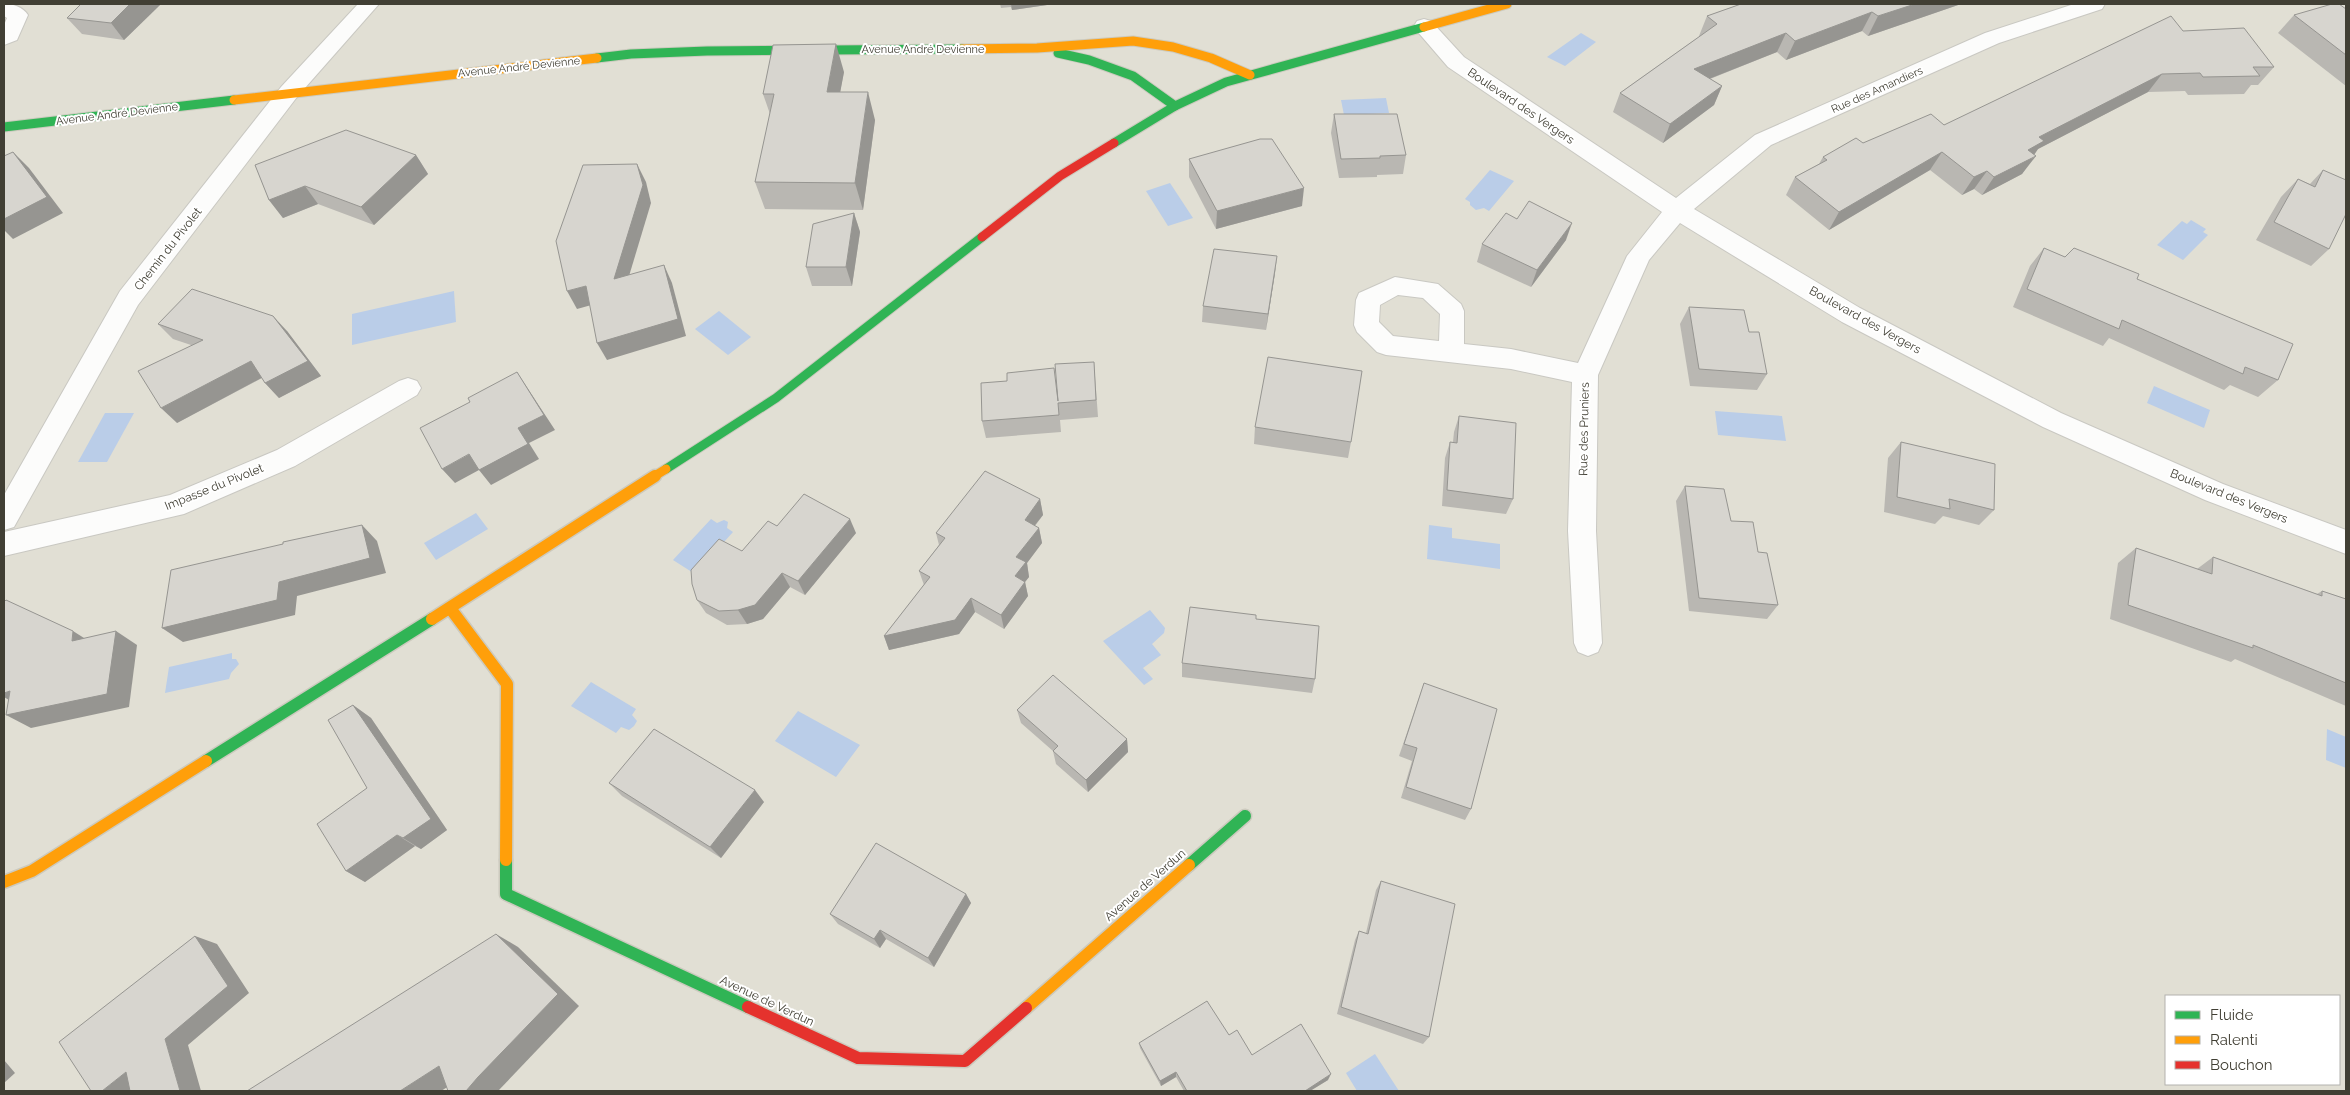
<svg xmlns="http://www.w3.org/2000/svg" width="2350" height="1095" viewBox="0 0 2350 1095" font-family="Raleway,sans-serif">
  <rect width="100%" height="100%" fill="#edece6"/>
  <path fill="#e1dfd4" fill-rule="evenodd" d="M4 4H2346V1091H4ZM2166 996H2339V1084H2166Z"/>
  <g fill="#bacde8">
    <path d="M1581 33 1596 42 1565 66 1547 57Z"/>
    <path d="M1386 98 1389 113 1344 115 1341 100Z"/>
    <path d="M1490 170 1514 181 1489 211 1484 208 1476 210 1470 205V202L1465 199Z"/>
    <path d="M1170 183 1193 218 1168 226 1146 191Z"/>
    <path d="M2191 220 2206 229 2203 232 2208 235 2183 260 2157 245 2182 221 2187 224Z"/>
    <path d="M454 291 456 322 352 345V314Z"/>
    <path d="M719 311 751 337 728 355 695 329Z"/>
    <path d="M2154 386 2210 410 2204 428 2147 403Z"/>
    <path d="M1715 411 1782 416 1786 441 1718 435Z"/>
    <path d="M105 413H134L107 462H78Z"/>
    <path d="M476 513 488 529 436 560 424 543Z"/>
    <path d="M711 519 717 523 724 520 728 522 727 528 733 532 695 574 673 560Z"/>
    <path d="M1429 525 1452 528V538L1500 544V569L1427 559Z"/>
    <path d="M1150 610 1165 628 1164 633 1152 644 1161 655 1143 668 1153 679 1144 685 1103 641Z"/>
    <path d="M232 653V659H236L239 664 231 673 229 679 165 693 169 667Z"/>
    <path d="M591 682 636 709 632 715 637 721 634 726 629 730 621 727 616 733 571 706Z"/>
    <path d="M798 711 860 745 836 777 775 741Z"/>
    <path d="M2327 729 2346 737V768L2326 760Z"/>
    <path d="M1375 1054 1399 1091H1357L1346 1073Z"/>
  </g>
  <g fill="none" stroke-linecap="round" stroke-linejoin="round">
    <g stroke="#c9c8c2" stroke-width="2">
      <g id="street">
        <path d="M4 4C13 4 23 7 28 15L17 40 4 45V25L7 18 4 16Z"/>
        <path d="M358 4H379L297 97 138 305 14 527 4 530V495L120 291 281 87Z"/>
        <path d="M2074 4H2105L2102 9 1999 43 1771 145 1694 209 1860 308 2061 413 2223 484 2346 530V554L2205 500 2043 427 1842 322 1680 223 1649 260 1598 375 1596 531 1602 643 1598 652 1588 656 1578 652 1574 643 1568 531 1572 382 1511 369 1386 355 1377 352 1357 332 1354 325 1356 300 1359 293 1395 277 1438 284 1461 304 1464 311V344L1511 349 1578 363 1627 256 1662 212 1448 67 1417 31 1414 26 1417 21 1424 19 1431 21 1464 57 1676 198 1755 135 1985 33ZM1398 295 1423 298 1440 314 1439 341 1393 336 1379 322 1380 305Z"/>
        <path d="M408 378 417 381 421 388 417 395 295 466 184 514 4 556V532L170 495 277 450 399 381Z"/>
      </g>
    </g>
    <g stroke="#cccabe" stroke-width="11">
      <g id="fast-far1">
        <path d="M1058 53 1089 60 1133 76 1175 106"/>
        <path d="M597 58 631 54 707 51 962 49"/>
        <path d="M4 127 234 100"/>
        <path d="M1114 143 1175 106 1226 82 1424 27"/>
        <path d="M666 469 776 398 982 237"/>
      </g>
    </g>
    <g stroke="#cccabe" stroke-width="15">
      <g id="fast">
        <path d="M206 761 432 619"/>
        <path d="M506 860V894L748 1007"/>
        <path d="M1189 865 1245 816"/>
      </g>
    </g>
    <g stroke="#cccabe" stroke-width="11">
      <g id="slow-far1">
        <path d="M1424 27 1507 4"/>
        <path d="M962 49 1037 48 1133 41 1173 47 1211 58 1250 75"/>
        <path d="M234 100 597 58"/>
        <path d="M653 477 666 469"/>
      </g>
    </g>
    <g stroke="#cccabe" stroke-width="15">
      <g id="slow">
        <path d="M450 608 507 684 506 860"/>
        <path d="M432 619 655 476"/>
        <path d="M4 882 32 871 206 761"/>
        <path d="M1026 1008 1189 865"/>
      </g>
    </g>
    <g stroke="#cccabe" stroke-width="11">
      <path id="jam-far1" d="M982 237 1060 176 1114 143"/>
    </g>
    <g stroke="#cccabe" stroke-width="15">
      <path id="jam" d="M748 1007 858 1058 965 1061 1026 1008"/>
    </g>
    <use href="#street" fill="#fcfcfb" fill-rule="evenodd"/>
    <use href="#fast-far1" stroke="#30b455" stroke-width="9"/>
    <use href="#fast" stroke="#30b455" stroke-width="12"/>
    <use href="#slow-far1" stroke="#ff9f0a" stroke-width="9"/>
    <use href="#slow" stroke="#ff9f0a" stroke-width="12"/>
    <use href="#jam-far1" stroke="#e5322d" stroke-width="9"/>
    <use href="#jam" stroke="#e5322d" stroke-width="12"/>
  </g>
  <g fill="#b9b7b2">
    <path d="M161 4 124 40 82 34 67 18Z"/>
    <path d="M1000 4H1054L1012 10 1011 7 1001 8Z"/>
    <path d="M1741 4H1961L1868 36 1862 31 1786 60 1777 52 1710 79 1722 86 1714 105 1663 143 1613 112 1620 93 1700 36H1699L1707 16Z"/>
    <path d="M2346 9V86L2278 33 2294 15Z"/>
    <path d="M2183 31 2274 67 2258 85H2251L2244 94 2188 95 2185 91 2148 92 2038 149 2022 174 1982 195 1974 189 1962 195 1930 170 1829 230 1786 195 1795 177 1819 164 1823 157 1863 143 1944 125Z"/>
    <path d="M844 72 840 92 875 120 863 210 765 209 755 182 770 114 763 94Z"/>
    <path d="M1334 114 1406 155 1403 174 1377 175V177L1339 178 1331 133Z"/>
    <path d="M416 155 428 174 374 225 318 204 283 218 269 200 255 165Z"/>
    <path d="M1189 159 1302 206 1216 229 1189 177Z"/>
    <path d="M2323 170 2329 249 2311 266 2256 240 2281 197 2298 179 2310 184Z"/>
    <path d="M854 213 860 232 852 286H812L806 267Z"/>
    <path d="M1517 219 1566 240 1531 287 1477 262 1482 244Z"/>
    <path d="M2044 248 2065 257 2137 279 2278 380 2258 397 2230 385 2224 390 2109 338 2103 346 2013 307 2030 266Z"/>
    <path d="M1275 273 1266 330 1202 322 1203 306Z"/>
    <path d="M1689 307 1749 332 1767 374 1757 390 1690 386 1680 324Z"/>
    <path d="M158 324 287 331 321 376 279 398 265 383 262 378 177 423 191 345 173 339Z"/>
    <path d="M1094 362 1098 417 1060 420 1061 432 986 438 982 421 1057 388Z"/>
    <path d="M1459 416 1513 499 1506 514 1442 506 1445 458 1450 442H1453L1454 432Z"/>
    <path d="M1255 427 1351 442 1348 458 1254 444Z"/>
    <path d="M1901 442 1994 510 1979 525 1943 516 1935 524 1884 512 1888 458Z"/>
    <path d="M1685 486 1731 521 1778 605 1767 619 1689 611 1676 501Z"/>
    <path d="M1040 499 1043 515 1035 526 1039 528 1042 543 1027 563 1029 577 1025 582 1028 596 1004 629 975 612 959 634 889 650 884 636 924 585 919 571 939 545 936 533Z"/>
    <path d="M777 526 856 533 805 595 790 587 763 619 747 624 727 625 706 613 697 600 742 551Z"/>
    <path d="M2136 548 2197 569 2213 557 2317 594 2322 591 2346 599V706L2235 659 2231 662 2110 619 2118 563Z"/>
    <path d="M1182 663 1315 679 1312 693 1182 677Z"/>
    <path d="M1424 683 1471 809 1465 820 1401 798 1412 761 1399 756Z"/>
    <path d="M353 705 371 718 447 830 421 849 415 846 365 882 346 871 367 788Z"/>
    <path d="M1017 710 1127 739 1128 752 1088 792 1056 764 1053 751 1021 723Z"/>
    <path d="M609 783 764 802 721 858 622 796Z"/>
    <path d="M1381 881 1429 1037 1423 1044 1337 1014 1355 940 1359 931 1366 933 1376 890Z"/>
    <path d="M966 894 971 903 934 967 886 939 880 948 838 924 830 914Z"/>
    <path d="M1229 1035 1252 1055 1328 1080 1310 1091H1184L1176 1077 1161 1086 1140 1048 1139 1043Z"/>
  </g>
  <g fill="#969591">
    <path d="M130 4H161L124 40 111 23Z"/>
    <path d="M1011 4H1054L1012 10Z"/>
    <path d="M1915 4H1961L1868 36 1878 16Z"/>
    <path d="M1872 12 1862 31 1786 60 1795 41Z"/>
    <path d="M1786 33 1777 52 1686 88 1694 69Z"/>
    <path d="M836 44 844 72 835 120 827 92Z"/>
    <path d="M2162 74 2148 92 2038 149 2031 159 2036 156 2022 174 1982 195 1994 177 2028 150 2039 137Z"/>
    <path d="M1722 86 1714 105 1663 143 1670 124Z"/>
    <path d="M868 92 875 120 863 210 855 183Z"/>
    <path d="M13 152 29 168 63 213 13 239 4 230V219Z"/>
    <path d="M1942 152 1930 170 1829 230 1839 212Z"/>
    <path d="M416 155 428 174 374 225 361 207Z"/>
    <path d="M637 164 646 182 651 203 623 296 614 279Z"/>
    <path d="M1987 171 1974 189 1962 195 1974 177Z"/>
    <path d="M305 186 318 204 283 218 269 200Z"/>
    <path d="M1304 188 1302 206 1216 229 1217 211Z"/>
    <path d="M854 213 860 232 852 286 846 267Z"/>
    <path d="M1572 223 1566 240 1531 287 1537 270Z"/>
    <path d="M1277 256 1275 273 1266 330 1268 314Z"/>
    <path d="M664 265 672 283 686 336 607 360 597 343Z"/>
    <path d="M586 286 595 304 577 309 567 291Z"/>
    <path d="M273 316 287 331 321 376 279 398 265 383Z"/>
    <path d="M251 361 265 376 177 423 161 408Z"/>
    <path d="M517 372 555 430 529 443 539 459 491 485 479 470 455 483 442 469 518 428Z"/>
    <path d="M1040 499 1043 515 1027 535 1025 520Z"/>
    <path d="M850 519 856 533 805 595 798 581Z"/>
    <path d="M362 525 377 541 386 573 297 596 295 615 183 642 162 628 279 582Z"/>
    <path d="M1039 528 1042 543 1027 563 1029 577 1025 582 1028 596 1004 629 1001 615 1015 576 1016 557Z"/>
    <path d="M782 573 790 587 763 619 747 624 738 610Z"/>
    <path d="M971 598 975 612 959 634 889 650 884 636Z"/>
    <path d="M73 631 95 645 72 641Z"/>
    <path d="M116 631 137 645 129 707 31 728 6 715Z"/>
    <path d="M10 691 22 708 4 697V693Z"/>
    <path d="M353 705 371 718 447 830 421 849 403 838Z"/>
    <path d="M1127 739 1128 752 1088 792 1086 780Z"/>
    <path d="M755 790 764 802 721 858 710 847Z"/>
    <path d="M397 835 415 846 365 882 346 871Z"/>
    <path d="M966 894 971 903 934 967 928 958Z"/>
    <path d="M880 930 886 939 880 948 874 939Z"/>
    <path d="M496 934 518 947 579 1006 498 1091H466Z"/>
    <path d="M195 936 217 944 249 993 188 1045 201 1091H180L165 1039Z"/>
    <path d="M4 1060 15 1073 4 1083Z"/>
    <path d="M439 1066 465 1076 441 1091H400Z"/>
    <path d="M126 1072 133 1091H102Z"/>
    <path d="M1176 1072V1077L1161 1086 1160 1081Z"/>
    <path d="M1331 1074 1328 1080 1310 1091H1305Z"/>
  </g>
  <g fill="#d7d5cf" stroke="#969591">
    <path d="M81 4H130L111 23 67 18Z"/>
    <path d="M1741 4H1915L1878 16 1872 12 1795 41 1786 33 1694 69 1722 86 1670 124 1620 93 1717 24 1707 16Z"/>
    <path d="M2332 4H2339L2346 9V55L2294 15Z"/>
    <path d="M2171 16 2183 31 2244 28 2274 67H2253L2260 76 2203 77 2200 73 2162 74 2039 137 2044 141 2028 150 2036 156 1994 177 1987 171 1974 177 1942 152 1839 212 1795 177 1827 160 1823 157 1856 138 1863 143 1931 114 1944 125Z"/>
    <path d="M836 44 827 92H868L855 183 755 182 774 94H763L773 45Z"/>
    <path d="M1334 114H1397L1406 155 1380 156V158L1341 159Z"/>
    <path d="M346 130 416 155 361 207 305 186 269 200 255 165Z"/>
    <path d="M1260 139H1272L1304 188 1217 211 1189 159Z"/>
    <path d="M13 152 47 197 4 219V156Z"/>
    <path d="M637 164 643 185 614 279 664 265 678 319 597 343 586 286 567 291 556 241 583 165Z"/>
    <path d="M2323 170 2346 180V214L2329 249 2274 222 2298 179 2315 187Z"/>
    <path d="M1529 201 1572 223 1537 270 1482 244 1506 213 1517 219Z"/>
    <path d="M854 213 846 267H806L813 224Z"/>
    <path d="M2044 248 2065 257 2074 248 2139 274 2137 279 2293 344 2278 380 2245 367 2243 374 2122 320 2119 329 2027 289Z"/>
    <path d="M1214 249 1277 256 1268 314 1203 306Z"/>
    <path d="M192 289 273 316 308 361 265 383 251 361 161 408 138 371 203 340 158 324Z"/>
    <path d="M1689 307 1744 310 1749 332H1759L1767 374 1699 369Z"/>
    <path d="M1268 357 1362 371 1351 442 1255 427Z"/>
    <path d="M1094 362 1096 400 1058 403 1059 415 982 421 981 383 1007 381V373L1054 368 1058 401 1055 364Z"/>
    <path d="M517 372 544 415 518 428 528 444 479 470 469 454 442 469 420 428 470 402 468 398Z"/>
    <path d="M1459 416 1516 423 1513 499 1447 490 1450 442 1457 443Z"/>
    <path d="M1901 442 1995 464 1994 510 1949 499 1950 509 1897 497Z"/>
    <path d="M985 471 1040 499 1025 520 1039 528 1016 557 1026 562 1015 576 1025 582 1001 615 971 598 955 620 884 636 930 577 919 571 945 538 936 533Z"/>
    <path d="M1685 486 1724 489 1731 521 1753 522 1758 552 1767 553 1778 605 1699 598Z"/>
    <path d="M804 494 850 519 798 581 782 573 755 605 738 610 719 611 697 600 692 584 691 570 719 539 742 551 768 521 777 526Z"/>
    <path d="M362 525 370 558 279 582 277 600 162 628 171 570 283 544V542Z"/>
    <path d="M2136 548 2212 574 2213 557 2322 596V591L2346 599V683L2253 645V648L2128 605Z"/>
    <path d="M6 600 73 631 72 641 116 631 107 694 6 715 10 691 4 693V602Z"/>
    <path d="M1190 607 1256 615V619L1319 626 1315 679 1182 663Z"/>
    <path d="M1053 675 1127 739 1086 780 1053 751 1058 746 1017 710Z"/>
    <path d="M1424 683 1497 709 1471 809 1406 787 1417 748 1404 744Z"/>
    <path d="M353 705 431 819 403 838 397 835 346 871 317 824 367 788 328 720Z"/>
    <path d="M654 729 755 790 710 847 609 783Z"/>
    <path d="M876 843 966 894 928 958 880 930 874 939 830 914Z"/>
    <path d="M1381 881 1455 904 1429 1037 1341 1007 1359 931 1368 934Z"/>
    <path d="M496 934 558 994 478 1077 466 1091H448L439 1066 400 1091H247Z"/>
    <path d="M195 936 228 986 165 1039 180 1091H130L126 1072 102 1091H91L59 1042Z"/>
    <path d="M1207 1001 1229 1035 1237 1030 1252 1055 1301 1024 1331 1074 1305 1091H1187L1176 1072 1160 1081 1139 1043Z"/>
  </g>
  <g text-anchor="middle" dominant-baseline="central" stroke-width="4" stroke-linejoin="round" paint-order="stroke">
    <g font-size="11" fill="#413f34" stroke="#fff">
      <text x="923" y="49">Avenue André Devienne</text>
      <text transform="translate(519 67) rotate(-6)">Avenue André Devienne</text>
      <text transform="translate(1877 90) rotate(-24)">Rue des Amandiers</text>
      <text transform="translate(117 114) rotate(-7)">Avenue André Devienne</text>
    </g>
    <g font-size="12" fill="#413f34" stroke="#fff">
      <text transform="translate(1521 106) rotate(34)">Boulevard des Vergers</text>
      <text transform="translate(168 249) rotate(-52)">Chemin du Pivolet</text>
      <text transform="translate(1865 320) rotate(29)">Boulevard des Vergers</text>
      <text transform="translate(1584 429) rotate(-89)">Rue des Pruniers</text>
      <text transform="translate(214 487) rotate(-22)">Impasse du Pivolet</text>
      <text transform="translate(2229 496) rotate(22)">Boulevard des Vergers</text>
      <text transform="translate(1145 885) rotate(-41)">Avenue de Verdun</text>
      <text transform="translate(767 1001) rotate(25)">Avenue de Verdun</text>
    </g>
  </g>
  <rect width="2350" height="1095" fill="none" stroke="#413f34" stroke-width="10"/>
  <rect x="2165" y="995" width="175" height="90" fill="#ffffff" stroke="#b3b2ae"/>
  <rect x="2175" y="1011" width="25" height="8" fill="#30b455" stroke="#b3b2ae"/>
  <text x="2210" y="1020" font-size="15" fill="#413f34">Fluide</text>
  <rect x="2175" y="1036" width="25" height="8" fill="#ff9f0a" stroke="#b3b2ae"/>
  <text x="2210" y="1045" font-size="15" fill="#413f34">Ralenti</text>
  <rect x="2175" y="1061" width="25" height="8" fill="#e5322d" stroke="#b3b2ae"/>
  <text x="2210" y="1070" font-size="15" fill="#413f34">Bouchon</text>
</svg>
